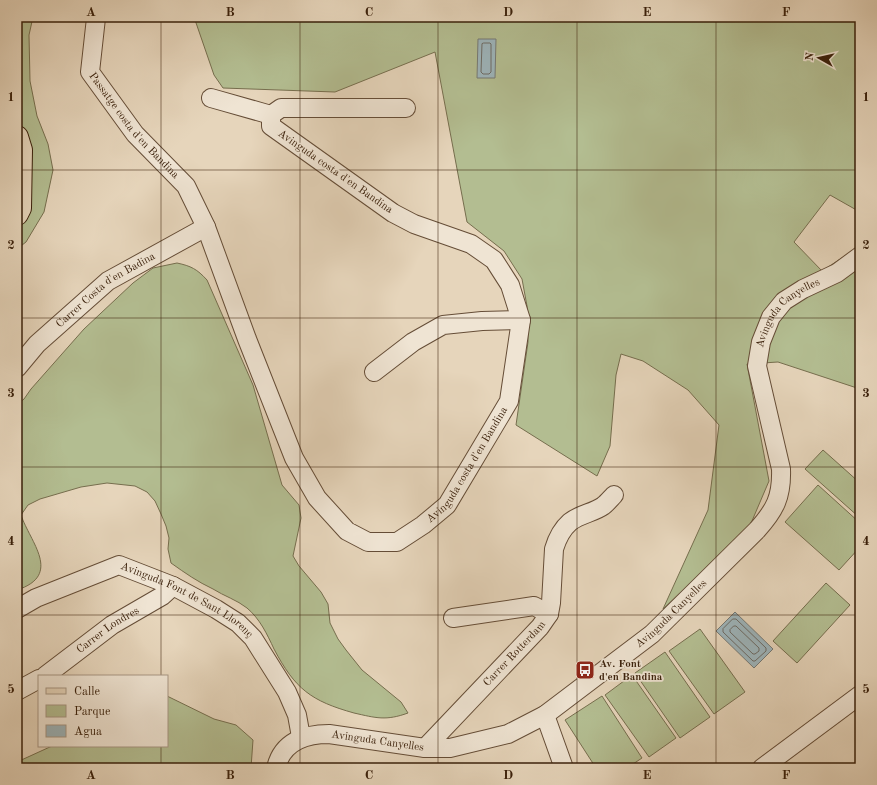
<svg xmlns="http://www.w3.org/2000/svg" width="877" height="785" viewBox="0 0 877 785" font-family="'Old Standard TT',serif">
  <rect width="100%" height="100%" fill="#e6d5bb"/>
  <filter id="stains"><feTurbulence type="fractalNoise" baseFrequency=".005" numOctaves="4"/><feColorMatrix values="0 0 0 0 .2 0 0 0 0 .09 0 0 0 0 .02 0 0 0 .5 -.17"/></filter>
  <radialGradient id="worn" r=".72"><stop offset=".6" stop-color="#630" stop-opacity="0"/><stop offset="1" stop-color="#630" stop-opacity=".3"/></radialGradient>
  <g fill="#b3bd91" stroke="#766e4e">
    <path d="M17 17H33L29 35 30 81 37 116 48 144 53 170 44 212 26 242 17 249Z"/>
    <path d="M194 17H860V212L830 195 794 242 822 271 860 246V389L778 362 747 364 769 481 749 528 663 609 708 510 719 425 688 390 643 361 621 354 616 375 610 446 597 476 516 425 528 342 527 306 522 279 504 251 467 222 435 52 335 92 223 88 214 75Z"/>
    <path d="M177 263C191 266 197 269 207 280L253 385 282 485 299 505 301 518 293 556 299 566 321 592 328 604 330 623 338 639 346 650 362 670 401 702 408 713C386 721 376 718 354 713 311 701 295 689 274 649 267 634 260 619 247 608 237 600 224 596 213 589 198 582 185 573 171 563L168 549 169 538 166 526 161 514 155 501 147 492 135 486 107 483 81 487 40 499 28 505 21 515C30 542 63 575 17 590V405L24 399 31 389 84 329 133 283 153 268Z"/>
    <path d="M823 450 860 483V518L805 469Z"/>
    <path d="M818 485 860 523V547L839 570 785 522Z"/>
    <path d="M826 583 850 605 797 663 773 641Z"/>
    <path d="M700 629 745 692 714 714 669 651Z"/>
    <path d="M665 652 710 717 680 738 635 673Z"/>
    <path d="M632 675 676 738 649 757 605 695Z"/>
    <path d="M167 696 214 719 236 725 253 740 251 768H17V762L52 746H167Z"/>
    <path d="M602 696 642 758 627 768H596L565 720Z"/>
  </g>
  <g fill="#9db5bc" stroke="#757975">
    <path d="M478 39H496L495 78H477Z"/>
    <path d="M735 612 773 649 754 668 716 631Z"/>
  </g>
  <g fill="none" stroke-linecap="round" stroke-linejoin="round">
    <g stroke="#6c6a64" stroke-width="1">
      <path d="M484 43H490L491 44V72L489 74H483L481 72 482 44Z"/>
      <path d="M733 619H736L766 648V651L755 661H753L723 632V629Z"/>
      <path d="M734 626H736L759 648V651L755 654H753L730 632V630Z"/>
    </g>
    <g stroke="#654d37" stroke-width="20">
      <g id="minor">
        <path id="s1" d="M97 17 96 18 90 72 135 134 186 186 206 227 247 339 294 458 317 498 347 531 368 542H397L423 525 447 505 509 401 521 320 510 285 494 260 471 244 414 224 393 213 271 126V115L281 108H406"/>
        <path d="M211 98 271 115"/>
        <path id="s2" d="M17 368 37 344 108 281 206 227"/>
        <path d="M374 372 413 342 443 325 482 321 521 320"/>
        <path id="s3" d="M17 609 36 598 119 565 173 586 216 609 238 623 253 638 287 692 297 715 301 737"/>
        <path d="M453 618 534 606 549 614"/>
        <path id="s4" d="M45 676 112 625 162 596 173 586"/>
        <path d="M17 691 39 679"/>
        <path d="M545 715 564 768"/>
        <path id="s5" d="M425 748 540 627 549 614 551 603 554 549C557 539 562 529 570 522 580 514 593 513 603 506 607 503 611 498 614 495"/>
        <path id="s6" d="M276 768C282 742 304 734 329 734L425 748H450L508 734 545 715 652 634 757 530C775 510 782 497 781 469L757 366 761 342 771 317 784 301 803 289 837 273 860 256"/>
        <path d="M762 768 860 695"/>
      </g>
    </g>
    <g stroke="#3a200b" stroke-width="24">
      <path id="major" d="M17 137 21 150 20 208 17 214"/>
    </g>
    <use href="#minor" stroke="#efe4d3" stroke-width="18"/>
    <use href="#major" stroke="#e6d5bb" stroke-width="22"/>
  </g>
  <path fill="none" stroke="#3a200b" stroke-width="1" stroke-opacity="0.55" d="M161 17V676M300 17V768M438 17V768M577 17V768M716 17V768M17 170H860M17 318H860M17 467H860M17 615H860M161 746V768"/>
  <defs>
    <g id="bus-square" transform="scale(1)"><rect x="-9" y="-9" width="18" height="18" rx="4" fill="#8f2418" stroke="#efe4d3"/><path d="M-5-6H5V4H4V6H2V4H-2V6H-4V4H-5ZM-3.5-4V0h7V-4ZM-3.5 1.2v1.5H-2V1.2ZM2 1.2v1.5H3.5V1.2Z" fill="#fff"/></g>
  </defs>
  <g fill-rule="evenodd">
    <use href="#bus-square" x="585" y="670"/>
  </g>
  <g text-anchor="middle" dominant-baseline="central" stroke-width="3.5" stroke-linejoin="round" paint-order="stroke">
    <g font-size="11" fill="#3a200b" stroke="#efe4d3">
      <text stroke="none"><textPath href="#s1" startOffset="125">Passatge costa d'en Bandina</textPath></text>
      <text transform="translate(335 172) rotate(35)">Avinguda costa d'en Bandina</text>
      <text stroke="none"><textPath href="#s2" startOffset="119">Carrer Costa d'en Badina</textPath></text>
      <text stroke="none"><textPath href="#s6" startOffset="813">Avinguda Canyelles</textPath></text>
      <text stroke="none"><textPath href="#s1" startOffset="748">Avinguda costa d'en Bandina</textPath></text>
      <text stroke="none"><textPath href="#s3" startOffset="188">Avinguda Font de Sant Llorenç</textPath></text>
      <text stroke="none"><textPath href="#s6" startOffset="454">Avinguda Canyelles</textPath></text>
      <text stroke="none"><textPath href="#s4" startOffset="78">Carrer Londres</textPath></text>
      <text stroke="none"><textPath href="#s5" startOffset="130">Carrer Rotterdam</textPath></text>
      <text stroke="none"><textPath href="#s6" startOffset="118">Avinguda Canyelles</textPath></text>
    </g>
    <g font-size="11" font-weight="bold" fill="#3a200b" stroke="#efe4d3" text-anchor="start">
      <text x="599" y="664">Av. Font<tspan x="599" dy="13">d'en Bandina</tspan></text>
    </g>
  </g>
  <rect width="877" height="785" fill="none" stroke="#e6d5bb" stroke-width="44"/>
  <rect x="38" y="675" width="130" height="72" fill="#efe4d3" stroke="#a79683"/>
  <rect x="46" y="688" width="20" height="6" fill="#e6d5bb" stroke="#a79683"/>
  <text x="74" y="695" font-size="12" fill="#3a200b">Calle</text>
  <rect x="46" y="705" width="20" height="12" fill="#b3bd91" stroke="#a79683"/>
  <text x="74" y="715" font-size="12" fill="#3a200b">Parque</text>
  <rect x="46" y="725" width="20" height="12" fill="#9db5bc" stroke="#a79683"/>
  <text x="74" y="735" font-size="12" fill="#3a200b">Agua</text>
  <g transform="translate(819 58) rotate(278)" stroke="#efe4d3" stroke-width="3" paint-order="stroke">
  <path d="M0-3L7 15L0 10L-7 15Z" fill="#3a200b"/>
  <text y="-6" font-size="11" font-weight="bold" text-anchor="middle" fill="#3a200b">N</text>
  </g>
  <rect x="22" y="22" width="833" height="741" fill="none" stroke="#3a200b" stroke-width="1.5"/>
  <g font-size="13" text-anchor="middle" font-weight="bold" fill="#3a200b">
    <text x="91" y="16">A</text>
    <text x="230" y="16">B</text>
    <text x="369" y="16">C</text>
    <text x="508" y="16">D</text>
    <text x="647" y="16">E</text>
    <text x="786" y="16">F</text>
    <text x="11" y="101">1</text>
    <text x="866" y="101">1</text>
    <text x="11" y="249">2</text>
    <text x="866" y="249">2</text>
    <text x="11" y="397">3</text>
    <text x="866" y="397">3</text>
    <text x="11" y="545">4</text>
    <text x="866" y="545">4</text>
    <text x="11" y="693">5</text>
    <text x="866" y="693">5</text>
    <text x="91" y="779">A</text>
    <text x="230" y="779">B</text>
    <text x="369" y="779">C</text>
    <text x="508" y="779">D</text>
    <text x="647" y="779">E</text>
    <text x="786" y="779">F</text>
  </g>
  <rect width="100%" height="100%" filter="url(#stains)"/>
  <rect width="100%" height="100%" fill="url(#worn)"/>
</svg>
